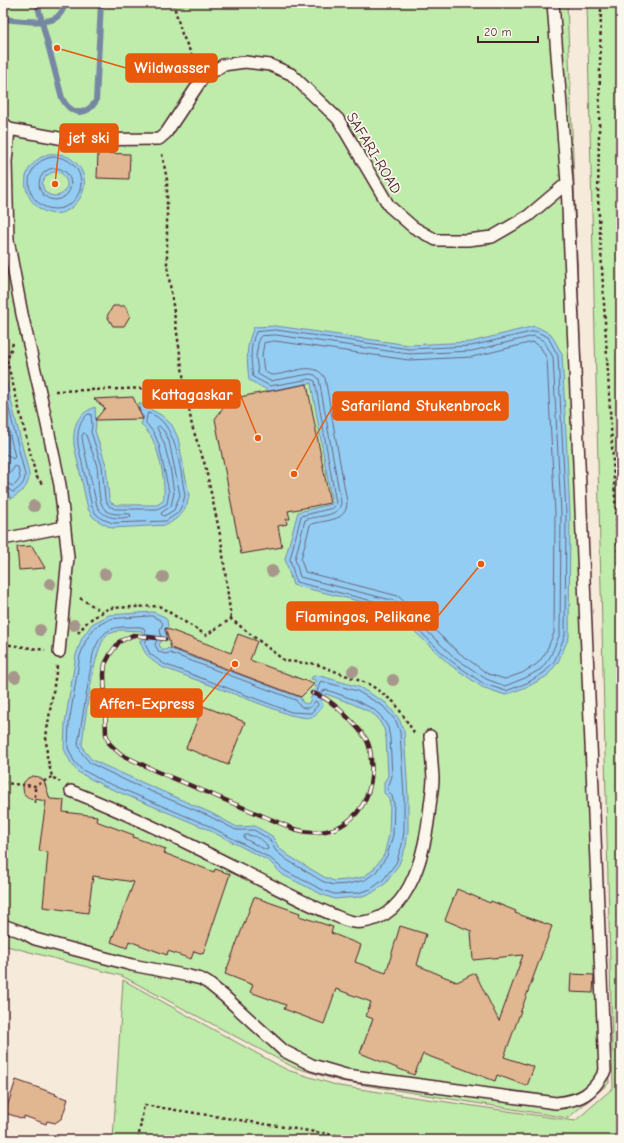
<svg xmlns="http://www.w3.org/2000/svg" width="624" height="1143" viewBox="0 0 624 1143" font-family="'Comic Neue',sans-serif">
  <rect width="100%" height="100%" fill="#f6eada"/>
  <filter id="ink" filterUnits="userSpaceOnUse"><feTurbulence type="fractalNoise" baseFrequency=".025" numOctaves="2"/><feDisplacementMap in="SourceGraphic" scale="8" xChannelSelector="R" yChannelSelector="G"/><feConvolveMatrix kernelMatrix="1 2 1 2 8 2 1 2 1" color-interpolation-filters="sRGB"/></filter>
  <g filter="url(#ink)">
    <g fill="#bfecaa" stroke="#84866a">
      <path d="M3 3H567L609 1083 568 1118 340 1081 293 1067 122 976 3 945Z"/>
      <path d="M587 3H621V1140H113L123 980 287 1070 339 1086 575 1121 613 1088Z"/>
    </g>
    <g fill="#94cdf3" stroke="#7687a3" fill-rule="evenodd">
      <path d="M48 154C53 154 58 153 63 155 77 159 87 174 84 188 82 197 78 202 71 208 39 232 0 173 48 154ZM53 172 61 173C76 186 60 204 45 192L42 184 46 176Z"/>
      <path d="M276 326 409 345 471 342 535 326 551 334 562 354 570 513 569 637 558 662 547 676 529 686 505 695 482 687 449 664 391 609 293 585 285 559 298 512 332 504 311 383 269 391 249 380C247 360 245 347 254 327Z"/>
      <path d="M3 368 29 474C29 488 21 492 11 499L7 492 3 490V470L5 466 3 457Z"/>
      <path d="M139 403 161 415 172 425 178 438 189 495 187 505 180 516 167 525 112 528 100 522 93 517 88 509 74 445C73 426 76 415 95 407L96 425 95 431 106 465 109 499 111 503 116 505H157L163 501C167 485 159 451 151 436 148 432 144 428 141 424L144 417 140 414Z"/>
      <path d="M153 612 163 616 167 620 168 626 164 631 167 636 164 640 161 641 159 645 163 650H166L168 648 301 698 302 702 306 704 309 703 316 685 315 680 311 679 312 677 317 675 359 687 386 703 399 719 404 731 408 796V831L406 846 399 864 386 883 372 893 359 897 334 899 321 894 283 875 269 861 205 828 102 785 78 772 71 763 64 749 65 723 76 655 82 638 92 624 109 615ZM119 630 142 631 143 640H140V641C144 654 150 660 162 667L290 715C307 718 313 722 323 705L321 701 326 694 353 704 370 712 377 717 384 729 386 738 388 776 384 782V793L388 797 390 803 389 835 384 855 373 870 363 877 347 880 334 881 324 877 289 856 279 848 272 836 255 826 237 827 211 813 103 765 91 759 84 750 82 744C85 723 93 647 107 635 110 633 116 632 119 630Z"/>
    </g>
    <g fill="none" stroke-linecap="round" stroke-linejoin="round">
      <g stroke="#68657b" stroke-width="1">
        <circle cx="55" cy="183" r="26"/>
        <circle cx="55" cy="184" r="16"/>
        <path d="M276 330 409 349 471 346 535 331 548 337 558 356 566 513 565 635 555 660 545 672 527 683 506 691 484 684 451 661 393 606 296 582 290 559 301 516 333 508 335 506 336 503 315 381 310 379 270 386 253 377C251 362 249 347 256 332Z"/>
        <path d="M276 335 409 354 472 351 534 336 544 341 553 357 561 513 560 634 550 657 541 669 525 678 505 686 486 679 454 657 395 601 300 577 295 559 305 520C316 515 340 518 341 502L319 379 315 375 310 374 270 381 258 374 256 356 259 338 261 336Z"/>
        <path d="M275 341 409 360 472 357 533 342 540 346 547 359 555 514 554 633 545 654 537 664 522 673 505 679 488 674 458 652 398 596 305 572 301 559 310 525C324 519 347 523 347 502L325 378C314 359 289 375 272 375 269 375 267 372 264 371L262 356 264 343Z"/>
        <path d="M3 384 25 475C25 483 20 488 13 492L8 489 3 487"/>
        <path d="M3 405 15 457 13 459 8 455 3 454"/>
        <path d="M148 413C177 419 180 471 185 495L183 503 178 513 166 521 113 523 102 519 96 514 92 507 78 445C77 432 79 422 88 414H91L92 425 91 432 102 466 105 499 109 506 115 509H157L167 504 169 492 159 445 154 433 146 423Z"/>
        <path d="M159 426 164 431 169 441 180 495 174 510 164 516 162 515 161 513 171 506 174 493 170 467 164 443 157 428Z"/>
        <path d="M84 433 86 435C89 446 95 456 97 467 99 479 97 502 105 510 112 516 122 513 130 514L131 516 130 517C117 519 104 519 97 506L83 444 82 436Z"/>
        <path d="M3 476 9 475 15 466 18 467 20 478 16 484 13 486 3 482"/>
        <path d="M152 616 160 620 163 623 160 630 161 635 157 639 155 645 159 652 165 654 170 653 296 700C299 706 303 710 311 707L315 701 317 702 318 705 311 713 291 712 164 664 150 654 145 644 147 638 144 628C139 626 133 627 128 627 107 626 99 636 93 654L78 744 81 752 90 763 131 783 209 816 236 830H254L269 839 276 851 287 860 322 881 333 885 348 884 365 880 376 872 387 856 393 835 394 804 392 796 388 791V788L392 776 390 738 388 727 380 715 373 709 355 700 327 690 323 691 319 697 316 695 320 682 321 681 357 691 383 706 396 721 400 732 404 796V831L402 845 396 863 383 880 371 889 358 893 334 894 323 890 285 871 270 858 207 825 103 781 81 769 74 761 68 748 69 723 80 656 86 640 95 627 110 619Z"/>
        <path d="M245 835C254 835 266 839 268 849L266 850 245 839 244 837Z"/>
      </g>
      <g stroke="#7687a3" stroke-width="6">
        <path d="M37 3 62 98C70 114 85 118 96 101L101 3"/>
        <path d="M3 19C16 20 48 25 57 17 62 13 64 8 65 3"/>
      </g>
    </g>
    <g fill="#e1b791" stroke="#4a1f2b">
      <path d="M98 153 130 154 129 179 97 178Z"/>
      <path d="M113 306H125L130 316 124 326H113L107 316Z"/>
      <path d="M307 384 330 503 288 511 290 519H286L287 524 278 526 282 547 241 554 215 419 229 399Z"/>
      <path d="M133 397 143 419 95 420 105 408 94 399Z"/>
      <path d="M32 546 45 568 19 570 17 547Z"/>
      <path d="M165 628 231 653 238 634 257 641 250 660 314 684 301 697 171 648Z"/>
      <path d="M203 706 245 722 228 765 186 748Z"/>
      <path d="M33 776 39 777 44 781 50 799 64 800 63 812 97 816 96 821 134 835 133 837 166 849 164 853 214 872 215 869 230 874 203 954 194 951 191 959 168 951 167 955 129 941 127 948 111 942 134 882 93 876 88 913 43 907 48 852 39 851 46 801 29 798 24 794 23 788 24 782 28 778Z"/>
      <path d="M457 889 490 903 491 901 516 911 515 913 552 926 504 1057 534 1067 527 1086 497 1075 495 1081 423 1054 414 1075 360 1053 373 1019 366 1016 371 1002 336 989 324 1024 284 1009 286 1005 250 992 253 985 225 974 254 897 300 913 299 916 333 927 331 933 361 945 355 962 386 973 400 926 426 934 417 965 457 982 475 973 499 1021 523 955 473 960 471 931 445 920Z"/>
      <path d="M571 974 594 975 593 993 570 992Z"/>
      <path d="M16 1080 56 1094 55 1095 68 1099 62 1118 55 1123 47 1121 46 1124 24 1116V1119L5 1113Z"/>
    </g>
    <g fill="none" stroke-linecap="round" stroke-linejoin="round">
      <g stroke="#4a1f2b" stroke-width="14">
        <g id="lane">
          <path d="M3 122 9 129 70 140 159 139 166 133 202 79 223 65 245 62 270 65 291 74 338 119 389 206 413 227 436 240H468L492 237 528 216 567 183 553 3"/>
          <path d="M9 129 6 162 8 240 22 314 40 392 60 485 68 557 59 652"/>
          <path d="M3 539 64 527"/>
          <path d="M71 791C129 814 185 842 241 870 271 885 300 901 331 914 341 918 351 924 363 922 413 916 426 846 430 806 431 797 433 787 433 778 432 764 431 750 430 736"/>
          <path d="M3 925 22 932 35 939 132 965 189 976 201 979 208 983 224 996 284 1051 312 1065 346 1075 556 1103C582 1100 592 1094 605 1071L567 183"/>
        </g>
      </g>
      <g stroke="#4a1f2b" stroke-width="2.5" stroke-dasharray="3 3" stroke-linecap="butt">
        <path d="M175 3 174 6 182 34 196 64"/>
        <path d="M601 3 598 198 621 603"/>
        <path d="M162 154 167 180V264L184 381 192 426 205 465 221 539 231 619"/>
        <path d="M13 343 7 361 36 476 43 485"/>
        <path d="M55 391 185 387"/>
        <path d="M80 598 103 612"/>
        <path d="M78 633 88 621 109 608 159 606 206 635 231 619 285 661 316 664 371 685 395 703 415 734"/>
        <path d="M3 644 45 650"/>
        <path d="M57 666 46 737 47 756 52 777 60 782"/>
        <path d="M3 783 35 786 52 777"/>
        <path d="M35 803V786"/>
        <path d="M138 1140 144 1105 366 1140"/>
      </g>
      <use href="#lane" stroke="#fbf7ec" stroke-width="11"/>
      <g stroke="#4a1f2b" stroke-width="4.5">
        <path id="rail" d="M165 639 133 635 119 642 111 653 105 664 104 674 106 734 109 743 115 749 122 755 156 771 294 829C341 843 376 808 371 761 371 755 370 748 368 743 364 732 339 708 329 701 324 697 318 695 312 693"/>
      </g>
      <use href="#rail" stroke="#fbf7ec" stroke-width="3" stroke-dasharray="9" stroke-linecap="butt"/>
    </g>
    <g fill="#a7968b">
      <circle cx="34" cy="506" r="6"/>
      <circle cx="272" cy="571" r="6"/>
      <circle cx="105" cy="574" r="6"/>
      <circle cx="163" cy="577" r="6"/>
      <circle cx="50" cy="584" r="6"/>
      <circle cx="74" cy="625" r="6"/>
      <circle cx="40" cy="630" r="6"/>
      <circle cx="353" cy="671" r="6"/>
      <circle cx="15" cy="677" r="6"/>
      <circle cx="393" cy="680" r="6"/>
    </g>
  </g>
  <g text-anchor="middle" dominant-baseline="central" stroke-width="3.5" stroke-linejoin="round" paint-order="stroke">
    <g font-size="15" fill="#4a1f2b" stroke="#fbf7ec">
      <text transform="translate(374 153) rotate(59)">SAFARI-ROAD</text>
    </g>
  </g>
  <path fill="none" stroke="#e8590c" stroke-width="1.5" d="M57 48L126 68M55 184L60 138M258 438L240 394M294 474L333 406M481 564L438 616M235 664L202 703"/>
  <g fill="#e8590c" stroke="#fbf7ec" stroke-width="1.5">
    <circle cx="57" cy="48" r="4"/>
    <circle cx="55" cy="184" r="4"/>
    <circle cx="258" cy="438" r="4"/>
    <circle cx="294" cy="474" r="4"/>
    <circle cx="481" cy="564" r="4"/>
    <circle cx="235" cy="664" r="4"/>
  </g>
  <g fill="#e8590c" stroke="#e8590c" stroke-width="1.5">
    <rect x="126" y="54" width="91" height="28" rx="4"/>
    <rect x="60" y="124" width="58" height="28" rx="4"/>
    <rect x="143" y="380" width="97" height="28" rx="4"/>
    <rect x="333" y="392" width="175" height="28" rx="4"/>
    <rect x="287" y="602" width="151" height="28" rx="4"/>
    <rect x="91" y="689" width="111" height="28" rx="4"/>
  </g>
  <g font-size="16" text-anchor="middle" font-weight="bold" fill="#fff">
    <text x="172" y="73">Wildwasser</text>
    <text x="89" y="143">jet ski</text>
    <text x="192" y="400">Kattagaskar</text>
    <text x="421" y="411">Safariland Stukenbrock</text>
    <text x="363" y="622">Flamingos, Pelikane</text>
    <text x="147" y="709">Affen-Express</text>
  </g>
  <rect width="624" height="1143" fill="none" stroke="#fbf7ec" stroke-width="16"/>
  <rect x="8" y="8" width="608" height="1127" fill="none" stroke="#4a1f2b" stroke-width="1.5" filter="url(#ink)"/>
  <path d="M478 36v6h60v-6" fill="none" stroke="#4a1f2b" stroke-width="2"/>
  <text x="484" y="36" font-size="12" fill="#4a1f2b" stroke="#fbf7ec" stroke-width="3" paint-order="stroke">20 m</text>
</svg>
